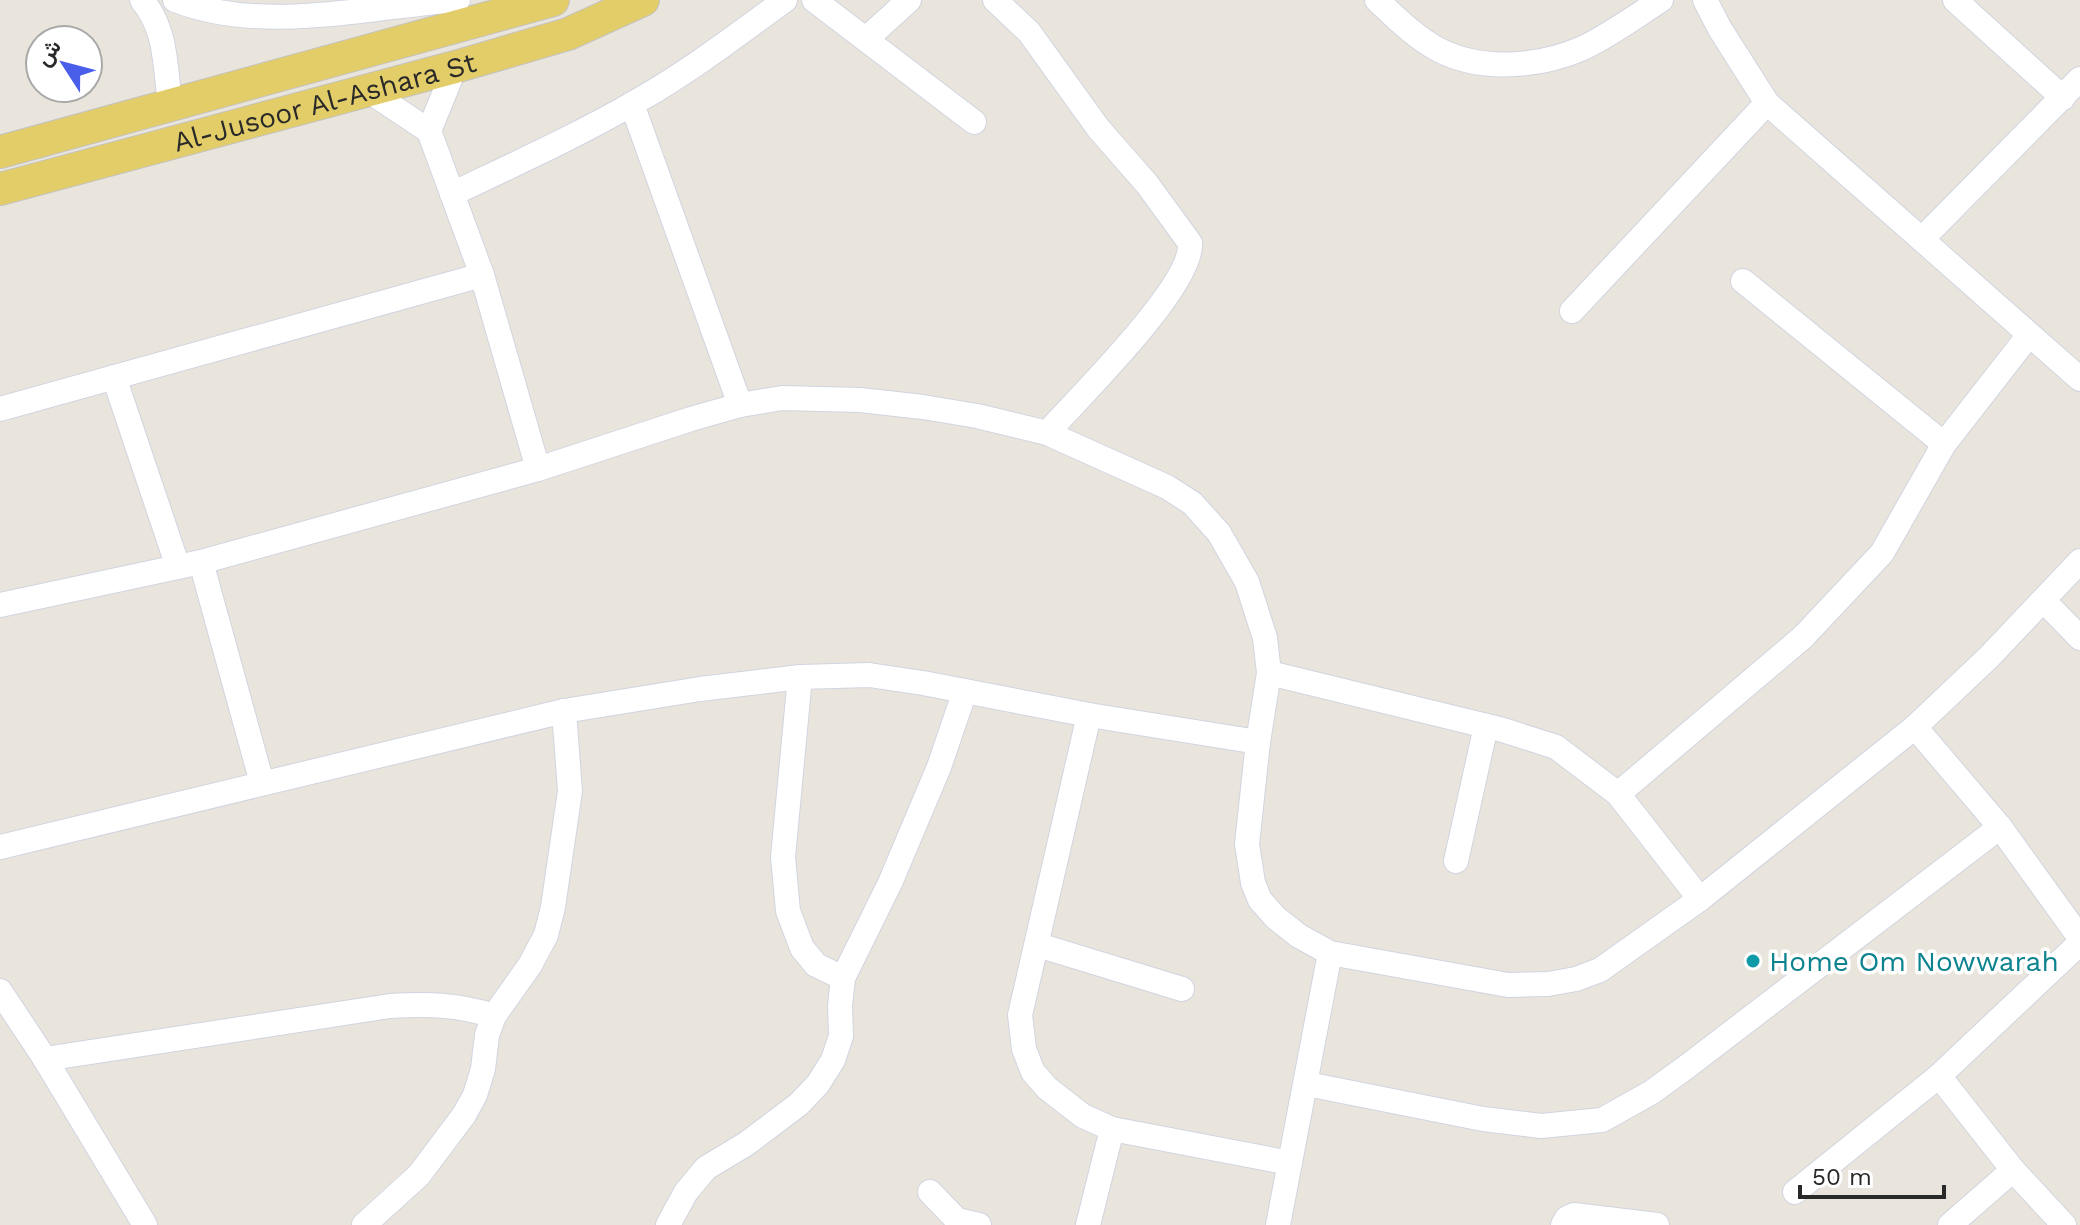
<svg xmlns="http://www.w3.org/2000/svg" width="2080" height="1225" viewBox="0 0 2080 1225" font-family="'Work Sans',Vazirmatn,sans-serif">
  <rect width="100%" height="100%" fill="#eae5dc"/>
  <g fill="none" stroke-linecap="round" stroke-linejoin="round">
    <g stroke="#d1d4e1" stroke-width="26">
      <g id="minor">
        <path d="M142 0C167 30 165 67 170 104"/>
        <path d="M175 0C262 34 368 7 458 0"/>
        <path d="M814 0 974 122"/>
        <path d="M995 0 1029 32 1098 128 1147 184 1190 243C1194 285 1078 398 1047 433"/>
        <path d="M1377 0C1396 18 1416 38 1439 50 1482 72 1540 67 1583 48 1610 35 1636 16 1661 0"/>
        <path d="M1705 0 1720 29 1767 103 2080 379"/>
        <path d="M1955 0 2063 98"/>
        <path d="M866 39 909 0"/>
        <path d="M369 91 429 131 482 275 538 469"/>
        <path d="M632 104 740 405"/>
        <path d="M429 131 455 67"/>
        <path d="M452 194C515 164 579 135 639 100 690 71 737 35 785 0"/>
        <path d="M1922 239 2080 79"/>
        <path d="M1743 281 1944 444"/>
        <path d="M1572 311 1767 103"/>
        <path d="M114 377 178 567"/>
        <path d="M0 409 482 275"/>
        <path d="M201 562 262 783"/>
        <path d="M2044 601 2080 638"/>
        <path d="M0 605 201 562 538 469 691 419 740 405 782 398 860 400 923 407 977 416 1047 433 1167 487 1192 503 1219 533 1247 582 1265 638 1269 673 1258 742 1247 844 1253 883 1260 900 1276 918 1299 936 1330 953 1508 985 1548 984 1576 979 1600 970 1700 899 1915 727 1989 657 2080 561"/>
        <path d="M1269 673 1503 730 1556 747 1618 794 1700 899"/>
        <path d="M800 677 783 857 788 911 802 948 816 965 843 978"/>
        <path d="M1089 715 1020 1015 1024 1049 1033 1072 1047 1088 1083 1116 1112 1129 1290 1163"/>
        <path d="M1915 727 2000 827 2080 938"/>
        <path d="M1618 794 1803 637 1882 553 1944 444 2029 335"/>
        <path d="M0 847 564 711 700 689 800 677 869 675 923 683 1089 715 1258 742"/>
        <path d="M1456 861 1486 726"/>
        <path d="M1038 945 1182 989"/>
        <path d="M0 991 45 1059 145 1225"/>
        <path d="M45 1059 390 1006C429 1004 456 1004 494 1016"/>
        <path d="M1939 1076 2013 1170 2064 1225"/>
        <path d="M1307 1084 1483 1119 1541 1126 1602 1120 1652 1092 1689 1065 2000 827"/>
        <path d="M930 1192 957 1220 979 1225"/>
        <path d="M1795 1192 1939 1076 2080 943"/>
        <path d="M364 1225 419 1175 464 1115 475 1095 483 1069 487 1035 494 1016 530 965 546 935 553 907 570 791 564 711"/>
        <path d="M668 1225 686 1192 706 1168 746 1144 799 1104 818 1084 833 1060 841 1036 840 1006 843 978 890 883 939 767 965 691"/>
        <path d="M1088 1225 1112 1129"/>
        <path d="M1278 1225 1330 953"/>
        <path d="M1563 1225 1567 1218 1574 1215 1657 1225"/>
        <path d="M1950 1225 2013 1170"/>
      </g>
    </g>
    <g stroke="#c3c3c3" stroke-width="34">
      <g id="major">
        <path d="M0 152 553 0"/>
        <path id="s1" d="M0 189 455 67 568 34 643 0"/>
      </g>
    </g>
    <use href="#minor" stroke="#fff" stroke-width="24"/>
    <use href="#major" stroke="#e3cd68" stroke-width="32"/>
  </g>
  <circle fill="#0f9aa8" stroke="#fff" stroke-width="3" cx="1753" cy="961" r="8"/>
  <g text-anchor="middle" dominant-baseline="central" stroke-width="7" stroke-linejoin="round" paint-order="stroke">
    <g font-size="28" fill="#292929" stroke="#fff">
      <text stroke="none"><textPath href="#s1" startOffset="336">Al-Jusoor Al-Ashara St</textPath></text>
    </g>
    <g font-size="28" fill="#0d838f" stroke="#fff" text-anchor="start">
      <text x="1769" y="961">Home Om Nowwarah</text>
    </g>
  </g>
  <g transform="translate(64 64) rotate(306)"><circle r="38" fill="#ffffff" stroke="#a9a9a9" stroke-width="2"/>
  <path d="M0-6L14 30L0 20L-14 30Z" fill="#4a5fe9"/>
  <text y="-12" font-size="22" font-weight="bold" text-anchor="middle" fill="#292929">ش</text>
  </g>
  <path d="M1800 1185v12h144v-12" fill="none" stroke="#292929" stroke-width="4"/>
  <text x="1812" y="1185" font-size="24" fill="#292929" stroke="#ffffff" stroke-width="6" paint-order="stroke">50 m</text>
</svg>
